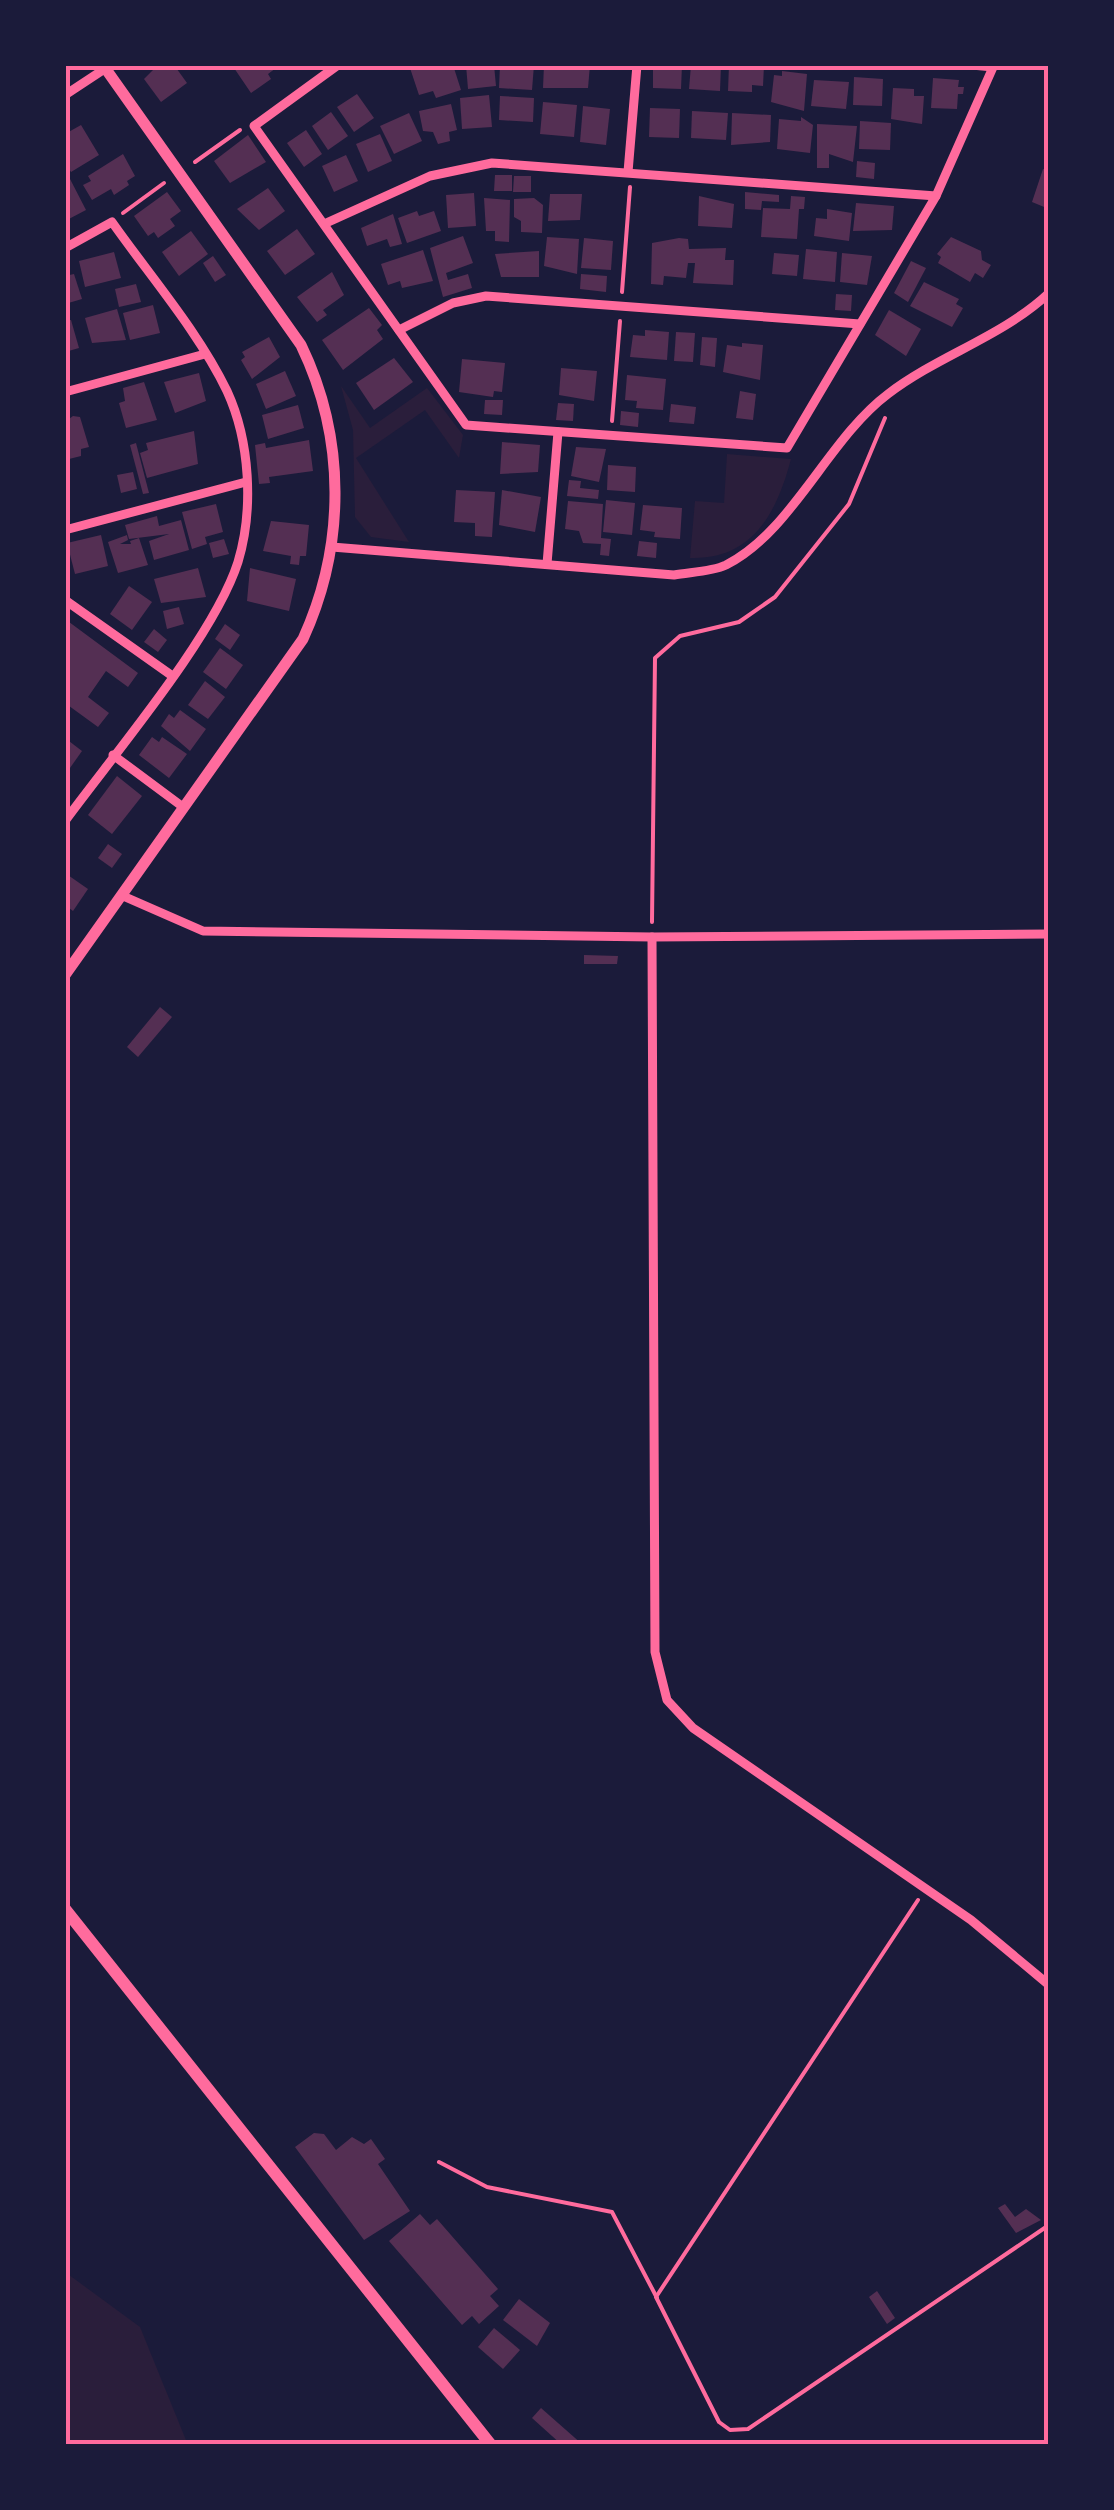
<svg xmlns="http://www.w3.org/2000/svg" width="1114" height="2510" viewBox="0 0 1114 2510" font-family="Overpass,sans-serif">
  <rect width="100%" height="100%" fill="#1b1b3a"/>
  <g fill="#2a1e3b">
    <path d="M341 386 370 428 427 388 463 435 459 458 425 410 356 458 409 542 371 537 355 517 353 430Z"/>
    <path d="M727 454 791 459C777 512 753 560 690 558L695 501 724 503Z"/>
    <path d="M65 2272 140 2327 188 2445H73L65 2435Z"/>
  </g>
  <g fill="#542f53">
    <path d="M158 65H174L187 83 161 102 144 79Z"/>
    <path d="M232 65H280L268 74 271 79 251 93Z"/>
    <path d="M409 65H453L461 90 436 98 433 91 419 95Z"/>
    <path d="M466 65H494L496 86 468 89Z"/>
    <path d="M500 65H534L532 90 499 88Z"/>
    <path d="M544 65H590L588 88H543Z"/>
    <path d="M653 65H682L681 89 653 88Z"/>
    <path d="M691 65H721L720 91 689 89Z"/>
    <path d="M729 65H764L763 86 752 85V92L728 91Z"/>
    <path d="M782 71 807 74 804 111 771 102 774 75 782 76Z"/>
    <path d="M854 77 883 79 882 106 853 105Z"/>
    <path d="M933 78 959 80 958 87H964L963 94H958L957 109 931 108Z"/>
    <path d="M814 80 849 82 846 109 811 106Z"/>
    <path d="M893 88 914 89V96H924L922 124 891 119Z"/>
    <path d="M357 94 374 118 354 132 337 107Z"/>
    <path d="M489 95 492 127 462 129 460 98Z"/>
    <path d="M500 96 534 98 533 122 499 120Z"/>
    <path d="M543 102 577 105 574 137 540 134Z"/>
    <path d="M451 104 457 130 449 132 450 141 438 144 433 132 423 131 419 111Z"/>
    <path d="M583 106 610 109 606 145 580 142Z"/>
    <path d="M650 108 680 109 679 138 649 137Z"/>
    <path d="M692 111 728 113 726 140 691 138Z"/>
    <path d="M331 112 348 136 328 150 312 126Z"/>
    <path d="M409 113 422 141 394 154 380 126Z"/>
    <path d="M732 113 771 115 770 142 731 145Z"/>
    <path d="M801 117 813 125 810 153 777 149 779 119 801 121Z"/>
    <path d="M860 121 891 123 890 150 859 149Z"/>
    <path d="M817 124 857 126 853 162 829 154V168H817Z"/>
    <path d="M81 125 99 155 71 172 65 162V134Z"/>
    <path d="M306 130 322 154 304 167 287 143Z"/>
    <path d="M380 134 392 161 368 172 356 144Z"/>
    <path d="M248 135 266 162 230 183 214 161Z"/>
    <path d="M123 154 135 176 127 181 129 185 114 195 111 189 92 200 83 185 91 181 88 176Z"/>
    <path d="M346 155 358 181 334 192 322 166Z"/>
    <path d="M857 161 875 163 874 179 856 177Z"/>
    <path d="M1043 169 1049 171V209L1032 202Z"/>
    <path d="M495 175H512V191H494Z"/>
    <path d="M514 176H531V192H513Z"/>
    <path d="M69 177 86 210 65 221V180Z"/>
    <path d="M268 188 285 211 259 230 237 209Z"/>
    <path d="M167 192 181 211 170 219 175 226 158 238 154 232 148 236 134 216Z"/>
    <path d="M745 192 779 195V202L762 201 761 210 745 209Z"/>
    <path d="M474 193 476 226 448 228 446 195Z"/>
    <path d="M550 194H582L580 220 548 221Z"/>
    <path d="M699 196 734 204 732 228 698 226Z"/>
    <path d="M791 196 805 197 804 209H799L797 239 761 237 763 208 790 209Z"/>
    <path d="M484 198 510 200 509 242 495 241V231H486Z"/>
    <path d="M534 198 543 205 542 233 521 232V221L514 217V199Z"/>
    <path d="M856 203 894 206 892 230 853 231Z"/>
    <path d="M827 209 852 213 849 241 814 236 816 218 827 219Z"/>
    <path d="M417 211 419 216 434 211 441 231 407 243 398 218Z"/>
    <path d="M393 214 402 244 390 247 387 239 367 246 361 228Z"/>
    <path d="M297 229 315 254 285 275 267 251Z"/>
    <path d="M191 231 208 254 179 276 162 252Z"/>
    <path d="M463 236 473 263 446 273 448 280 468 274 472 288 443 297 430 248Z"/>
    <path d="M547 237 579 239 577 274 544 266Z"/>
    <path d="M951 237 981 251 982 260 991 265 983 278 975 273 970 282 938 263 941 257 937 254Z"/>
    <path d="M584 238 613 241 611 270 581 268Z"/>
    <path d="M679 238 688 239 689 249 726 248 725 260H734L733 285 693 283 695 263H688L686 278 664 276 663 285 651 284 652 243Z"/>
    <path d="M806 249 837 252 835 282 803 279Z"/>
    <path d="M423 250 433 281 402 288 400 281 388 285 381 264Z"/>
    <path d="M539 251V277H501L495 254Z"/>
    <path d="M114 252 121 278 85 287 79 261Z"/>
    <path d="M774 253 799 255 797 276 772 274Z"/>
    <path d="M842 253 872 256 867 285 840 282Z"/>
    <path d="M213 256 226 275 215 282 203 263Z"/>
    <path d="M911 261 926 268 908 302 894 293Z"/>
    <path d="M332 272 344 295 323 310 327 315 317 322 297 297Z"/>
    <path d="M74 274 82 299 65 304V276Z"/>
    <path d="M581 274 607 276 606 292 580 289Z"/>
    <path d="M924 282 959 299 956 304 963 308 952 327 910 306Z"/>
    <path d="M136 284 141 302 119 307 115 289Z"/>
    <path d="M836 294 852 295 851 311 835 310Z"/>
    <path d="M153 305 160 333 130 340 123 313Z"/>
    <path d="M369 308 382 325 377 330 383 339 343 370 322 340Z"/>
    <path d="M117 309 126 340 92 343 85 318Z"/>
    <path d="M889 310 921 329 906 356 875 335Z"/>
    <path d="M71 320 79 348 65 352V321Z"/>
    <path d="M645 330 669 332 667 360 630 357 633 335 645 336Z"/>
    <path d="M676 332 695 333 693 362 674 361Z"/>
    <path d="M269 337 280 357 252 379 241 360 245 357 242 352Z"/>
    <path d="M702 337 717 338 715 367 700 365Z"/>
    <path d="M742 343 763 345 760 380 723 372 727 345 742 347Z"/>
    <path d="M394 358 413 382 374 410 356 383Z"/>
    <path d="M462 359 505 363 502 392 494 391 493 397 459 392Z"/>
    <path d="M561 368 597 371 594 401 559 395Z"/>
    <path d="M285 371 296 396 266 409 256 384Z"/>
    <path d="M199 373 206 401 175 413 164 382Z"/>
    <path d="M627 375 666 379 663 410 636 408 637 401 625 400Z"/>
    <path d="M144 382 157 420 126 428 119 403 125 401 123 388Z"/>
    <path d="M740 391 756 394 753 420 736 418Z"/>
    <path d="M485 400H503L502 415 484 414Z"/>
    <path d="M558 403 574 404 573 421 556 420Z"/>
    <path d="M671 404 696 407 694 424 669 422Z"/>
    <path d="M298 405 304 428 268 439 262 415Z"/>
    <path d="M621 411 639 413 638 427 620 425Z"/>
    <path d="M73 416 80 417 89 447 81 449V456L65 460V422Z"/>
    <path d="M194 431 198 464 147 478 140 453 148 450 146 443Z"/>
    <path d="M309 440 313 471 269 477 270 483 259 484 255 445 265 443 266 448Z"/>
    <path d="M502 442 540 445 538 472 500 474Z"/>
    <path d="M136 443 149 493 143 494 130 445Z"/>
    <path d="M576 447 606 449 599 482 571 476Z"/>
    <path d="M608 465 636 467 635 492 607 490Z"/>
    <path d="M133 472 137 489 121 493 117 475Z"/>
    <path d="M569 480 581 481 580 488 599 490 598 499 567 496Z"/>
    <path d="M456 490 495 492 492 537 475 536V523L454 522Z"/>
    <path d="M502 490 541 497 535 532 499 525Z"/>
    <path d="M606 500 635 503 632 535 603 532Z"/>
    <path d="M568 501 603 504 601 538 611 539 609 556 600 555 601 544 583 543 579 531 565 529Z"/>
    <path d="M216 504 223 532 205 537 207 544 192 549 182 512Z"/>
    <path d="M643 505 682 508 680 539 654 537 655 532 640 530Z"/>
    <path d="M157 516 159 526 181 520 189 550 154 560 149 541 169 534 129 539 125 525Z"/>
    <path d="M271 521 309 525 306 556H300L299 565 290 564 291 556 263 551Z"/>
    <path d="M101 535 108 566 75 574 67 543Z"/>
    <path d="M127 535 128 540 120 544H131L130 541 139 538 148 565 118 573 108 542Z"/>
    <path d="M224 539 229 554 213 558 209 543Z"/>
    <path d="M639 541 657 543 656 558 637 556Z"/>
    <path d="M198 568 206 597 161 603 154 579Z"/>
    <path d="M250 568 296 579 289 611 247 601Z"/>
    <path d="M129 586 152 602 132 630 110 614Z"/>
    <path d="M179 607 184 624 167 629 163 611Z"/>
    <path d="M65 619 138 673 128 687 106 671 88 697 109 713 98 727 65 703Z"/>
    <path d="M225 624 240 635 230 650 215 639Z"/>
    <path d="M154 629 167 640 158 652 144 642Z"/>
    <path d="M220 648 243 665 226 689 203 672Z"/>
    <path d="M205 681 225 697 208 719 188 705Z"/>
    <path d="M180 710 206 729 190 751 161 726 169 714 174 718Z"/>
    <path d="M152 737 159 742 162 737 187 754 169 778 139 755Z"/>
    <path d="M65 738 82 751 65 775Z"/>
    <path d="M117 776 142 796 112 834 88 815Z"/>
    <path d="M108 844 122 854 112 868 98 858Z"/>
    <path d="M65 873 88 889 73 911 65 905Z"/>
    <path d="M584 955 618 956 617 964H584Z"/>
    <path d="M160 1007 172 1017 138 1057 127 1047Z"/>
    <path d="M314 2133 324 2134 336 2150 352 2137 364 2144 371 2139 385 2159 378 2164 410 2211 364 2240 295 2147Z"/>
    <path d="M1005 2204 1015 2217 1026 2209 1041 2220 1016 2233 998 2208Z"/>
    <path d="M420 2214 430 2225 437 2219 498 2289 490 2296 499 2306 479 2324 472 2316 462 2325 389 2241Z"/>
    <path d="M877 2291 895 2318 887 2324 869 2297Z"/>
    <path d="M519 2299 550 2323 537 2346 503 2320Z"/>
    <path d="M494 2328 520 2350 503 2369 478 2347Z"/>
    <path d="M541 2408 583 2445H562L532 2418Z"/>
  </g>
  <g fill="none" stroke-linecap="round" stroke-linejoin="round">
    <g stroke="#ff6b9d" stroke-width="4">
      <path d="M195 162 240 130"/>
      <path d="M123 213 164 183"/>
      <path d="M622 292 630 187"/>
      <path d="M612 421 620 321"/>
      <path d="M652 922 655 658 680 636 739 622 775 597 849 504 885 418"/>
      <path d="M918 1900 656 2297 719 2422 730 2430 748 2429 1049 2225"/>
      <path d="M439 2162 487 2187 612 2212 657 2298"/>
    </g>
    <g stroke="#ff6b9d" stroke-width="9">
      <path d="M338 65 254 126 466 425 787 448 936 196 994 65"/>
      <path d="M972 65 993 67"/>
      <path d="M65 95 109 66"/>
      <path d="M628 172 637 65"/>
      <path d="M324 224 430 176 492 163 936 196"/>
      <path d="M65 248 112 222C150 276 198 331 227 391 250 441 254 509 238 562 214 637 114 754 65 821"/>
      <path d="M399 330 453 303 486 296 860 324"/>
      <path d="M65 392 205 354"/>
      <path d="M65 530 246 482"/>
      <path d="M332 547 674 575C690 572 711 572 726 565 792 532 828 439 888 394 939 355 1002 337 1049 293"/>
      <path d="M547 564 558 432"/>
      <path d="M65 600 171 675"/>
      <path d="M113 755 183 807"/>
      <path d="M123 896 203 931 652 937 1049 934"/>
      <path d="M652 937 655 1652 667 1700 693 1728 971 1920 1049 1985"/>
    </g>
    <path stroke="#ff6b9d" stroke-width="11" d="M65 975 303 639C346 545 346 438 301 345L103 65"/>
    <path stroke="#ff6b9d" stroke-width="12" d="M65 1909 491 2445"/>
  </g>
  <rect width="1114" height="2510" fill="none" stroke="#1b1b3a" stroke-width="135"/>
  <rect x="68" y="68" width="978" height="2374" fill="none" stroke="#ff6b9d" stroke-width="4"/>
</svg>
